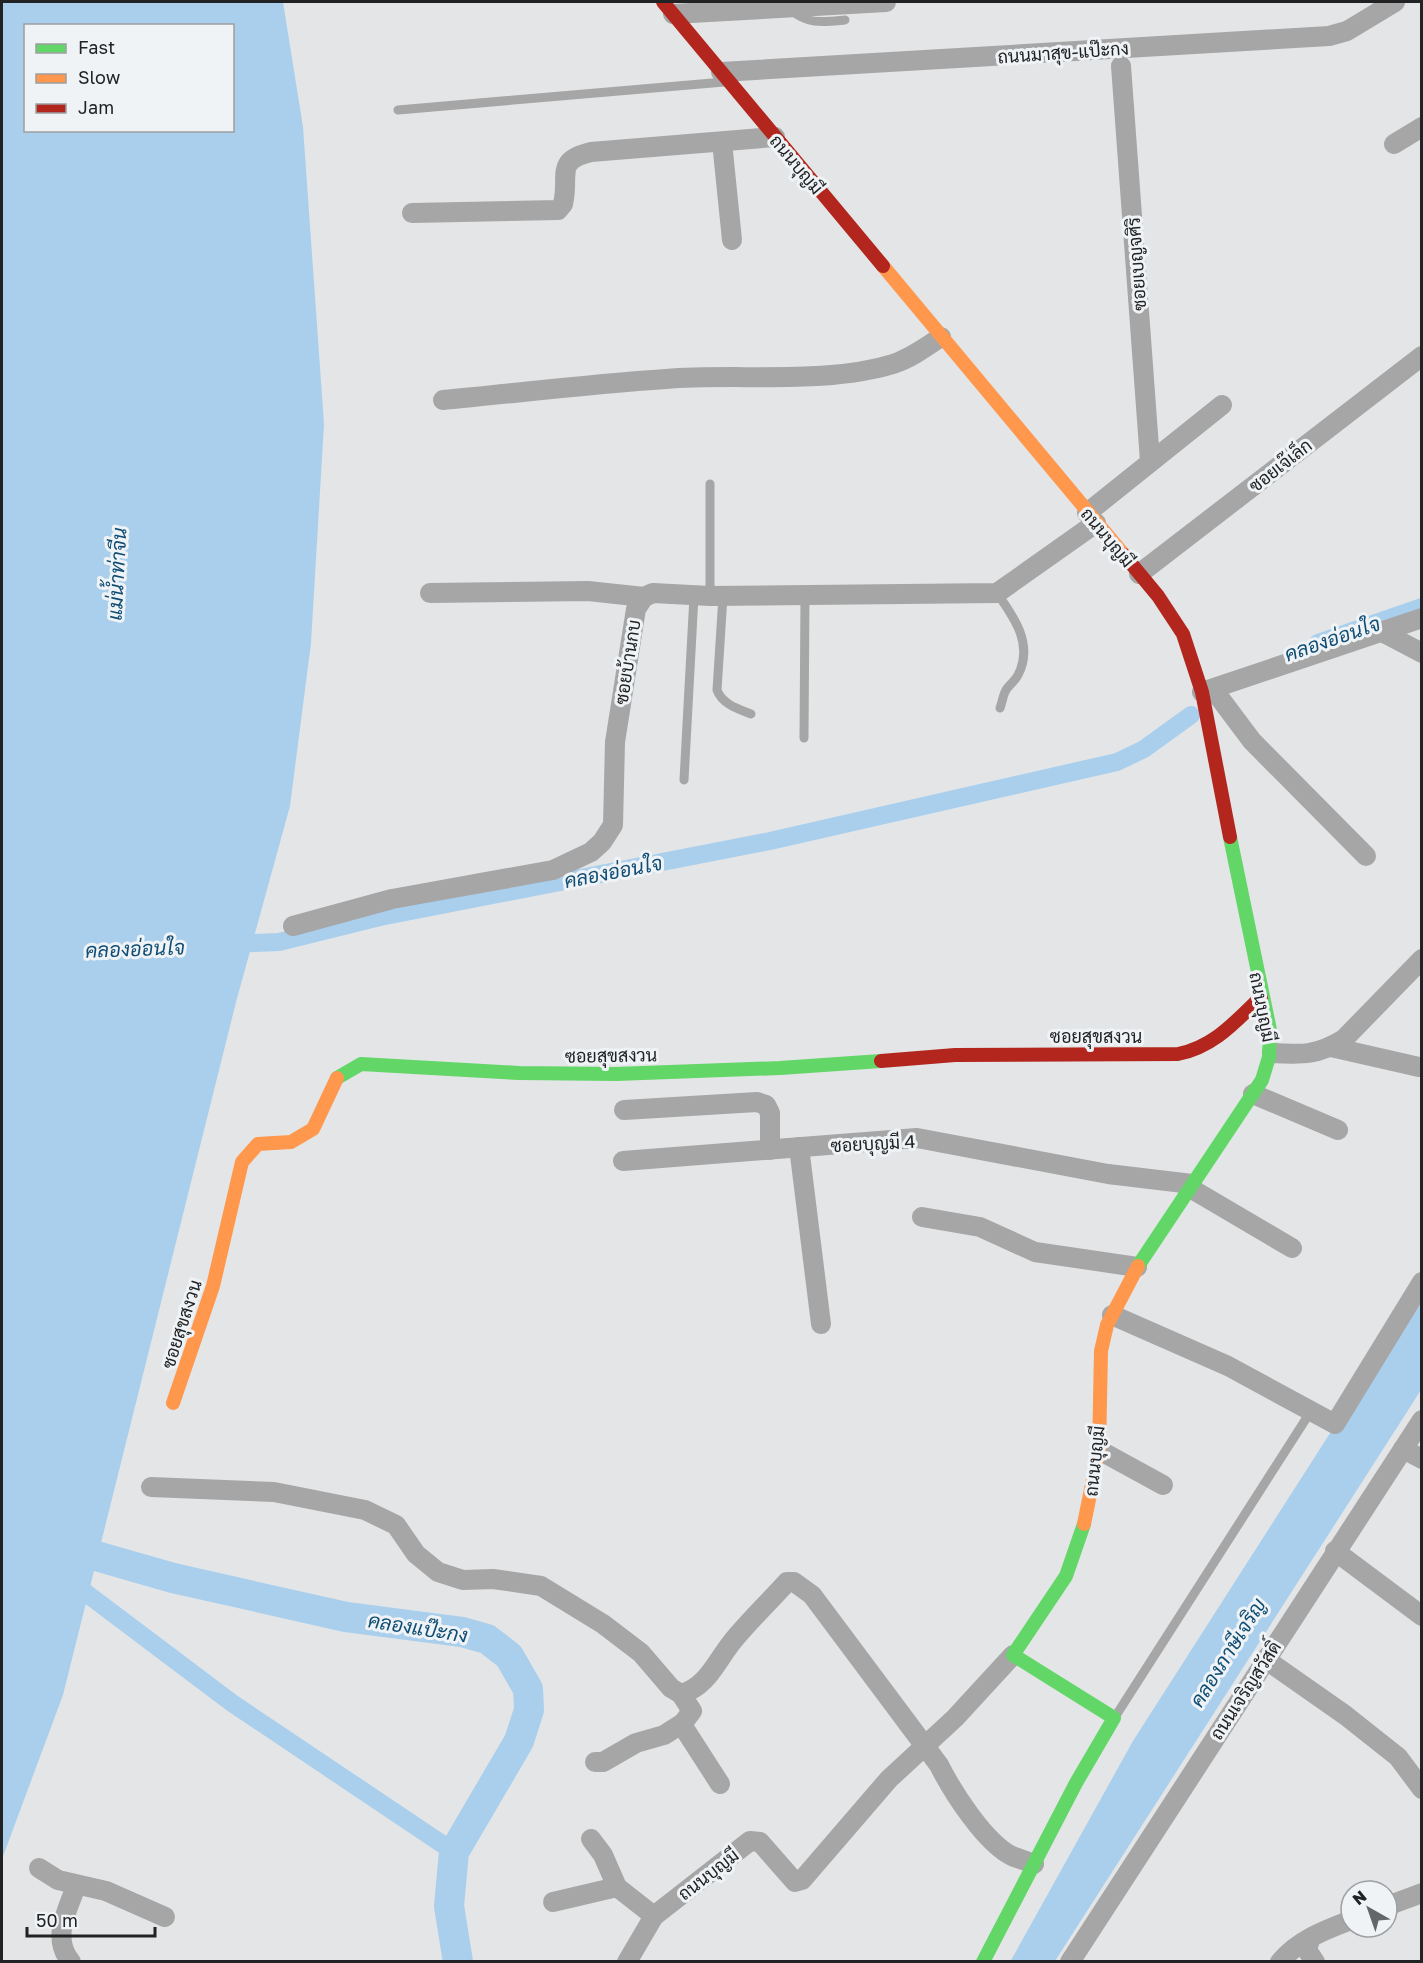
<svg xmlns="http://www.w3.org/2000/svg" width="1423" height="1963" viewBox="0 0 1423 1963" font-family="'Golos Text',Sarabun,sans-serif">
  <rect width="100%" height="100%" fill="#e3e5e7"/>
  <g fill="#a9cfed" fill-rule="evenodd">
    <path d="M2 2H283L303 127 324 424 311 643 290 806 236 1002 63 1695 2 1859ZM26 26H232V130H26Z"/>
    <path d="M1421 1291V1390L1055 1961 1010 1962 1133 1741Z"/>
  </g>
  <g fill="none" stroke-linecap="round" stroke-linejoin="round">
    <g stroke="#a9cfed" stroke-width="18">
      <path d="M1318 643 1422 607"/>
      <path d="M228 944 279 942 380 917 770 841 1117 762 1144 749 1191 715"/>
      <path d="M70 1581 232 1703 454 1852"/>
    </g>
    <path stroke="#a9cfed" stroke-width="30" d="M2 1529 173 1578 346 1617 462 1632 487 1639 509 1656 528 1689 529 1710 519 1741 454 1852 449 1906 458 1962"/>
    <g stroke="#a6a6a6" stroke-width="9">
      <path d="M791 10C808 25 824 22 845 20"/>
      <path d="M398 110 724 82"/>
      <path d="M710 484V596"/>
      <path d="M997 593C1014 617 1034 645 1018 675 1015 681 1009 685 1006 690 1003 695 1002 703 1000 708"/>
      <path d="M723 596 717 690C722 704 738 709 751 714"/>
      <path d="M804 738 805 595"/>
      <path d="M684 780 694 596"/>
      <path d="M1115 1717 1311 1411"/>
    </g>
    <g stroke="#a6a6a6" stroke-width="20">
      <path d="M673 14 886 2"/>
      <path d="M1121 66 1150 461"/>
      <path d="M721 72 1329 36 1347 31 1395 2"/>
      <path d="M722 142 732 240"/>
      <path d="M1394 144 1422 127"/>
      <path d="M412 213 558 210 563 204C570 174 554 161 591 152L775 137"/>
      <path d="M443 400C517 393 591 384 666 379 737 373 825 385 893 364 911 358 926 347 941 337"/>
      <path d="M1087 513 1222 405"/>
      <path d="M1139 574 1422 356"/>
      <path d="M430 593 588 591 644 597"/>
      <path d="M1382 632 1422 653"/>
      <path d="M1213 689 1252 741 1366 856"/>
      <path d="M1202 692 1422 618"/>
      <path d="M293 926 392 899 553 870 591 852 602 842 613 825 615 742 636 609 644 597 653 593 710 596 997 593 1096 523"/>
      <path d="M1331 1047 1419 1067"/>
      <path d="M1272 1053C1303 1055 1318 1055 1344 1039L1422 959"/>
      <path d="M1253 1094 1338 1130"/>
      <path d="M624 1110 757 1102 766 1105 770 1113V1150"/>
      <path d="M799 1147 821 1324"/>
      <path d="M623 1161 917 1138 1108 1174 1192 1184"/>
      <path d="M1190 1188 1292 1248"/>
      <path d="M922 1217 980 1227 1035 1252 1137 1267"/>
      <path d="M1112 1315 1228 1366 1335 1424 1422 1282"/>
      <path d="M1403 1449 1422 1459"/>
      <path d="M1099 1450 1163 1485"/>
      <path d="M151 1487 274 1492 365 1510 396 1525 416 1554 438 1572 463 1580 493 1579 541 1586 603 1624 641 1653 671 1688 681 1694C707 1687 716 1662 732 1642 749 1621 769 1602 787 1582H794L812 1595 939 1765C952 1791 985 1843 1012 1856 1019 1859 1027 1861 1034 1864"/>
      <path d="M1335 1551 1422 1616"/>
      <path d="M1265 1659 1345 1715 1398 1757 1422 1789"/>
      <path d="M681 1694 692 1711 683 1723 684 1728 720 1784"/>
      <path d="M595 1762H603L636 1743 664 1735 683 1723"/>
      <path d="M591 1839 603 1855 617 1887 654 1916"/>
      <path d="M39 1868 58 1880 106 1891 165 1917"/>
      <path d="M553 1902 617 1887"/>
      <path d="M1387 1906 1422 1893"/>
      <path d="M1310 1939 1307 1950 1315 1962"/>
      <path d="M71 1962C51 1938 67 1912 76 1886"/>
      <path d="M627 1962 654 1916 750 1841 760 1842 795 1882 802 1880 889 1779 955 1718 1013 1655"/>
      <path d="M1070 1962 1422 1420"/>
      <path d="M1280 1962C1298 1940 1325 1930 1351 1920"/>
    </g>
    <g stroke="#63d668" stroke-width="14">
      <path d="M337 1078 361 1064 519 1073 616 1074 780 1068 881 1061"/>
      <path d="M1138 1266 1262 1080 1269 1057 1270 1030 1230 837"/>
      <path d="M983 1962 1076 1783 1114 1718 1013 1655 1066 1576 1084 1524"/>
    </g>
    <g stroke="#ff974d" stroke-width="14">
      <path d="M883 266 1124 555"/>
      <path d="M173 1403 213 1286 242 1162 258 1144 291 1142 313 1129 337 1078"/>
      <path d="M1084 1524 1099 1450 1101 1351 1107 1325 1138 1266"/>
    </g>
    <g stroke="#b3261e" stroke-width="14">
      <path d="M663 2 883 266"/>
      <path d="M1124 555 1158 596 1183 634 1202 692 1230 837"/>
      <path d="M881 1061 955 1055 1178 1054C1214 1047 1236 1021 1261 997"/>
    </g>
  </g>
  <g text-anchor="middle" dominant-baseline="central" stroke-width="6" stroke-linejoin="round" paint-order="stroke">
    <g font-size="18" fill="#212223" stroke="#f0f3f6">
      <text transform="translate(1063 52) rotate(-4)">ถนนมาสุข-แป๊ะกง</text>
      <text transform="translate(797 164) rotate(50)">ถนนบุญมี</text>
      <text transform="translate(1136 264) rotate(-94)">ซอยเบญจศิริ</text>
      <text transform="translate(1280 465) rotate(-38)">ซอยเจ๊เล็ก</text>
      <text transform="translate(1108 537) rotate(50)">ถนนบุญมี</text>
      <text transform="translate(627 662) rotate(-81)">ซอยบ้านกบ</text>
      <text transform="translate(1263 1007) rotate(79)">ถนนบุญมี</text>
      <text x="1096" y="1036">ซอยสุขสงวน</text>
      <text transform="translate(611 1055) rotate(-1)">ซอยสุขสงวน</text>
      <text transform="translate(873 1143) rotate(-3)">ซอยบุญมี 4</text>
      <text transform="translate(181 1324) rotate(-72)">ซอยสุขสงวน</text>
      <text transform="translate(1094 1461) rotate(-84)">ถนนบุญมี</text>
      <text transform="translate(1245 1690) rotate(-57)">ถนนเจริญสวัสดิ์</text>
      <text transform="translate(708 1874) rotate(-38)">ถนนบุญมี</text>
    </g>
    <g font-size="20" font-style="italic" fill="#0f4d74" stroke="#f0f3f6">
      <text transform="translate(116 574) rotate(-87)">แม่น้ำท่าจีน</text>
      <text transform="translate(1332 638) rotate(-19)">คลองอ่อนใจ</text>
      <text transform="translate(613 871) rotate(-11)">คลองอ่อนใจ</text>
      <text transform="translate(135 948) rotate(-2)">คลองอ่อนใจ</text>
      <text transform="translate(418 1627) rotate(9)">คลองแป๊ะกง</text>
      <text transform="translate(1227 1652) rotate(-58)">คลองภาษีเจริญ</text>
    </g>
  </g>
  <rect width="1423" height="1963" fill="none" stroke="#212223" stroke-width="6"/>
  <rect x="24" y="24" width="210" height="108" fill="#f0f3f6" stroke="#9d9fa2" stroke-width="1.5"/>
  <rect x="36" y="44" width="30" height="9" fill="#63d668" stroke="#9d9fa2" stroke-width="1.5"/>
  <text x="78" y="54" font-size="18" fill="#212223">Fast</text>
  <rect x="36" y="74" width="30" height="9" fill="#ff974d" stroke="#9d9fa2" stroke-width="1.5"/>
  <text x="78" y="84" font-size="18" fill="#212223">Slow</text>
  <rect x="36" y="104" width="30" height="9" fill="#b3261e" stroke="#9d9fa2" stroke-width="1.5"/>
  <text x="78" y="114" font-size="18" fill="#212223">Jam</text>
  <g transform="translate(1369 1909) rotate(320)"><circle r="28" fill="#f0f3f6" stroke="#9d9fa2" stroke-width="1.5"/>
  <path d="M0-4.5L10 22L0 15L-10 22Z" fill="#656668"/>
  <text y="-9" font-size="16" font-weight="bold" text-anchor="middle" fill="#212223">N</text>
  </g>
  <path d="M27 1927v9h128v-9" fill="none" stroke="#212223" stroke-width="3"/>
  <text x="36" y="1927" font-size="18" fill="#212223" stroke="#f0f3f6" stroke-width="4.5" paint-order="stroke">50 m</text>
</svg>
